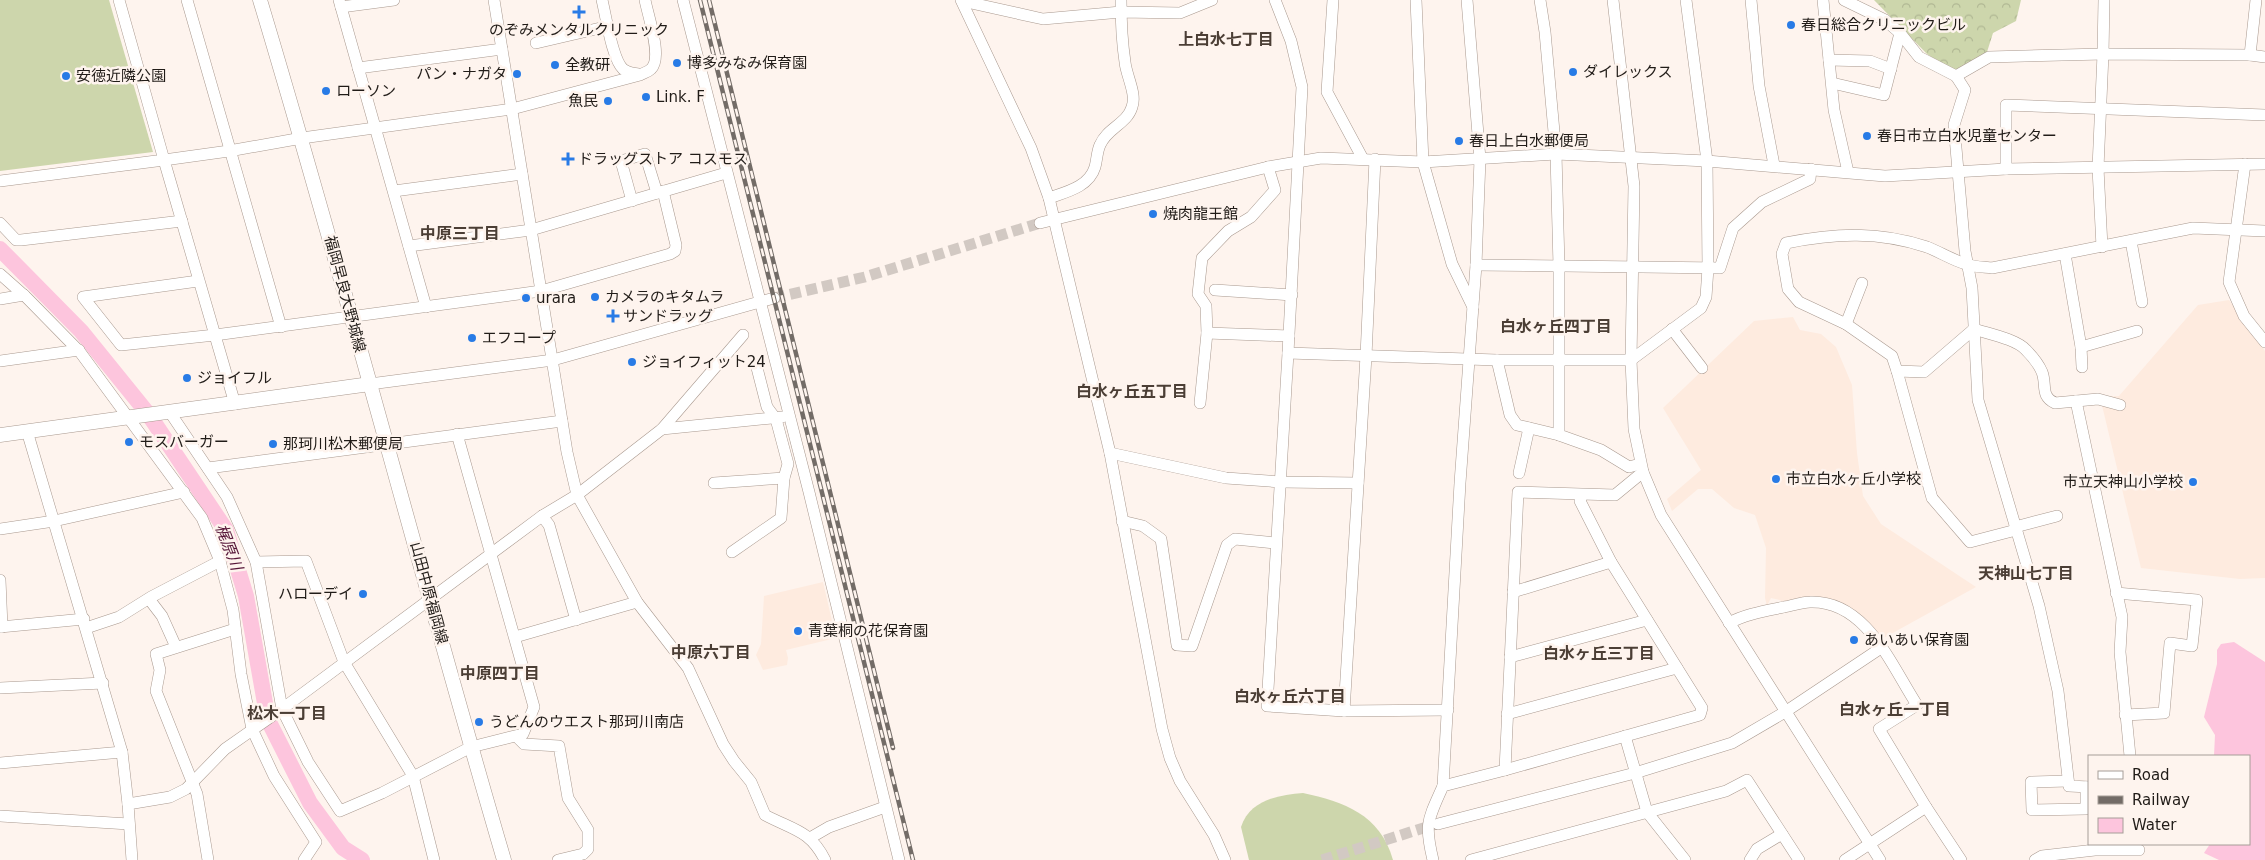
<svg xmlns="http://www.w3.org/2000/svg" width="2265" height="860" viewBox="0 0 2265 860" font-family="'DejaVu Sans','Noto Sans JP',sans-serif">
  <defs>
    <pattern id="forest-crowns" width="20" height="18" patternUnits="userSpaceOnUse" patternTransform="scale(1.25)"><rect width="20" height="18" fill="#cdd6ac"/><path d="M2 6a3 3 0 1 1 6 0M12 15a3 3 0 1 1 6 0" fill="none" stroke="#b0b793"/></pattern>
  </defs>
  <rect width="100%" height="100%" fill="#fef4ee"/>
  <g fill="#feebdf">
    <path d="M2229 300 2265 351V578L2240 579 2141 568 2100 397 2119 396 2198 305Z"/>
    <path d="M1793 317 1800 330 1821 334 1836 347 1852 385 1857 453 1863 496 1881 524 1976 587 1880 640 1865 619 1850 607 1828 600 1783 603 1780 600 1771 598 1767 606 1765 598 1766 548 1755 515 1734 508 1712 489H1698L1672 511 1667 499 1701 470 1663 408 1754 321Z"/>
    <path d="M823 582 836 638 786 650 788 658 787 665 763 670 756 655 761 644 764 596Z"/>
  </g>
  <path fill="url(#forest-crowns)" d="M1874 0H2021L2016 21 1993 33 1987 52 1953 72 1927 54Z"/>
  <g fill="#cdd6ac">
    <path d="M0 0H109L153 152 0 171Z"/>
    <path d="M1303 793C1344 802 1380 814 1393 860H1249L1241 827C1250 800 1278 795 1303 793Z"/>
  </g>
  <path fill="#fdc5dd" d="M2234 642 2265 662V860H2219L2204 853 2210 844H2249V756H2214L2215 735 2204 717 2217 664V650L2221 644Z"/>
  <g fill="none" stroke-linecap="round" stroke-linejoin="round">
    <path stroke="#fdc5dd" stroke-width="16" d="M0 249 81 331 149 415 226 530 246 596 268 720 310 803 343 848 362 860"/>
    <g stroke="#d2c9c3" stroke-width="11" stroke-dasharray="11 5.5" stroke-linecap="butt">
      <path d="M774 298 865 277 1040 223"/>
      <path d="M1322 860 1436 824"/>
    </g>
    <g stroke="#a9998f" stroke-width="12">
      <g id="minor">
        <path d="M187 0 281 327"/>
        <path d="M339 0 426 307"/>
        <path d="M602 0C606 16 612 59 623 69 628 73 633 73 638 74"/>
        <path d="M683 0 809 492 899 860"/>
        <path d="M961 0 1031 148 1049 198 1110 453 1162 729 1170 758 1180 781 1214 835 1225 860"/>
        <path d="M1275 0 1291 41 1302 87 1288 353 1497 360H1631L1701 308 1706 297 1708 268 1707 161 1686 0"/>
        <path d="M1333 0 1327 92 1363 159"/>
        <path d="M1416 0 1423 162 1452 264 1473 307"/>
        <path d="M1540 0 1545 32 1556 154 1559 266V435L1601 450 1629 467 1640 464"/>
        <path d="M1613 0 1634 186 1631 360 1634 429 1643 472 1661 515 1880 860"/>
        <path d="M1751 0 1759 86 1774 165"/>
        <path d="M1823 0 1834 110 1848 172"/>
        <path d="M1844 0 1885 20 1900 33 1919 57 1956 76 1989 57 2103 54 2104 0"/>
        <path d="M962 1 1043 19 1121 12 1180 13 1212 0"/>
        <path d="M341 7 394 0"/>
        <path d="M536 43 609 26"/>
        <path d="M2250 55 2256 0"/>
        <path d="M1829 60 1870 61 1891 69"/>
        <path d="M358 68 502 49"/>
        <path d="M1956 76 1965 90 1954 125 1965 251 1972 288 1978 400 2039 606 2058 691 2069 786 2089 787"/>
        <path d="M1832 83 1884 95 1900 33"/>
        <path d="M1375 159 1366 356 1344 711 1448 710"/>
        <path d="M2245 164 2229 282 2244 316 2265 342"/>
        <path d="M2006 169V105L2265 115"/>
        <path d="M0 181 164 160 119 0"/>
        <path d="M394 191 522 174"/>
        <path d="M1049 198C1066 192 1089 187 1095 167 1097 160 1097 151 1100 145 1107 128 1127 124 1132 107 1137 94 1126 75 1125 62 1122 42 1121 20 1121 0"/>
        <path d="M632 201 621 161 645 154 657 193"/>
        <path d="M0 223 16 240H21L182 221"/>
        <path d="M1040 223 1268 167 1321 158 1423 162 1556 154 1707 161 1885 176 2006 169 2265 164"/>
        <path d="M2131 241 2142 302"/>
        <path d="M409 246 531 230 726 173"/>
        <path d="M2102 247 2098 168 2103 54 2250 55 2265 57"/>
        <path d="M2065 254 2081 347 2082 367"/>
        <path d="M1476 265 1720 268 1733 228 1762 202 1810 179 1811 169"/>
        <path d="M0 274 26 297 80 352 202 518 220 561 233 610 241 674 252 729 274 776 316 842 304 860"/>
        <path d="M198 281 83 297 121 345 215 335 541 291 670 254 675 251 676 245 663 191"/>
        <path d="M1215 290 1292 295"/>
        <path d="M0 299 24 295"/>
        <path d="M1846 324 1862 283"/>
        <path d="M1672 329 1702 368"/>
        <path d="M1207 333 1289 336"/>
        <path d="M743 335 662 429 577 495 637 602 688 668 723 744 734 761 751 782 765 815C793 830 810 830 825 860"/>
        <path d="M2081 347 2137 331"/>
        <path d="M1288 353 1267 706 1344 711"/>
        <path d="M1497 360 1510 415 1517 425 1559 435"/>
        <path d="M0 361 79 350"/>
        <path d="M1897 371 1932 498 1970 542 2016 530"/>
        <path d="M370 384 553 360 774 298"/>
        <path d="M2076 401 2122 617 2120 652 2130 756"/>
        <path d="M1200 403 1207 333 1206 306 1198 294 1202 258 1228 231 1251 217 1275 190 1268 167"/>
        <path d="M235 404 164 160 229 151 302 138 512 109 640 75C643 73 648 72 651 69 663 58 648 16 645 0"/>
        <path d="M2120 405 2098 399 2055 403C2040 396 2047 385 2042 372 2039 365 2031 355 2026 350 2016 339 1989 334 1974 329L1924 372 1897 371 1892 356 1846 324 1799 302 1788 289 1782 254 1786 243C1835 233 1879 231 1927 247 1940 252 1952 260 1966 264 1974 267 1984 267 1992 268L2193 228 2265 231"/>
        <path d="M169 411 227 497 256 562 282 709 308 762 340 811 382 793 471 747 523 734 534 707 457 434"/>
        <path d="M662 429 782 417"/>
        <path d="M27 431 122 752 128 804"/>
        <path d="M1110 453 1226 478 1281 482 1358 483"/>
        <path d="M208 468 562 421"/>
        <path d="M1519 473 1529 428"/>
        <path d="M714 483 784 478"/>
        <path d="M542 516 549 525 576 620"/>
        <path d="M1122 521 1143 526 1161 539 1177 645 1192 646 1227 545 1235 539 1276 543"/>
        <path d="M2015 527 2057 516"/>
        <path d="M0 529 54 521 184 492"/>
        <path d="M732 552 781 518 784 478 788 464 776 419 767 407 756 364"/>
        <path d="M256 562 306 561 344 662 413 776 434 860"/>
        <path d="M0 580 2 627"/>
        <path d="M1513 592 1611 562"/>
        <path d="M2116 593 2197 600 2192 646 2170 643 2164 713 2125 715"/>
        <path d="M149 599 162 616 176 647"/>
        <path d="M1729 623C1746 614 1765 611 1784 607 1792 606 1801 602 1810 602 1866 600 1891 665 1917 705L1879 729 1926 807 1961 860"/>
        <path d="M0 627 84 619"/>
        <path d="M86 628 119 617 151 597 220 561"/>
        <path d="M515 637 637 602"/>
        <path d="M1510 657 1647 620"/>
        <path d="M0 688 103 683"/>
        <path d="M1507 714 1677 668"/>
        <path d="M1625 736 1647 812 1685 860"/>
        <path d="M517 737 524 744 559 746 568 798 588 830V849L583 854 558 860"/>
        <path d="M0 763 122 752"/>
        <path d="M1505 770 1700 715 1702 708 1611 562 1580 501 1582 495"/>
        <path d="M2068 781 2031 782 2032 810 2086 809V787"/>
        <path d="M1443 786 1460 483 1476 265 1480 159 1467 0"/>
        <path d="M0 816 129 824"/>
        <path d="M1438 824 1635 773 1732 743 1785 712 1881 648"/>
        <path d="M810 838 829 827 885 807"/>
        <path d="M132 860 128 804 170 797 186 789 225 749 282 709 542 516 577 495 567 452 494 0"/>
        <path d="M208 860 197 794 156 691 160 670 156 654 235 629"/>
        <path d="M1433 860C1424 823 1428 820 1443 786L1505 770 1518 492 1615 495 1643 472"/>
        <path d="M1471 860 1726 791 1747 780 1799 860"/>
        <path d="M1750 860 1757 849 1782 834"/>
        <path d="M1845 860 1926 807"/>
        <path d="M2035 860 2042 856 2095 850H2139"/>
      </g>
    </g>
    <g stroke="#a9998f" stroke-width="15">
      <g id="major">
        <path d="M260 0C346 285 420 574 504 860"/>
        <path d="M0 435 370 384"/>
      </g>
    </g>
    <use href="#minor" stroke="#fff" stroke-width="11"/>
    <use href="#major" stroke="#fff" stroke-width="14"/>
    <g stroke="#736c67" stroke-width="4.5">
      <g id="rail">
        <path d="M700 0 913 860"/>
        <path d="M709 0 893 748"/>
      </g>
    </g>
    <use href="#rail" stroke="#fef4ee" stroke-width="2.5" stroke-dasharray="8" stroke-linecap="butt"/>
  </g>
  <g fill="#287be6" stroke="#fef4ee" stroke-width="2">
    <path d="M576.5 4.5h5v5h5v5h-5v5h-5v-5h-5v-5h5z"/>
    <circle cx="1791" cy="25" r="5"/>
    <circle cx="677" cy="63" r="5"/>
    <circle cx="555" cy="65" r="5"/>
    <circle cx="1573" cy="72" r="5"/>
    <circle cx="517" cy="74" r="5"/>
    <circle cx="66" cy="76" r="5"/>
    <circle cx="326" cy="91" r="5"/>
    <circle cx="646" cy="97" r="5"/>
    <circle cx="608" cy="101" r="5"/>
    <circle cx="1867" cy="136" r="5"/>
    <circle cx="1459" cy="141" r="5"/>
    <path d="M565.5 151.5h5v5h5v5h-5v5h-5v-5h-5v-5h5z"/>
    <circle cx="1153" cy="214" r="5"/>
    <circle cx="595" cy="297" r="5"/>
    <circle cx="526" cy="298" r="5"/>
    <path d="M610.5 308.5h5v5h5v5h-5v5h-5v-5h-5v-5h5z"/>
    <circle cx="472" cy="338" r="5"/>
    <circle cx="632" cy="362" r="5"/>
    <circle cx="187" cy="378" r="5"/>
    <circle cx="129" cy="442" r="5"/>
    <circle cx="273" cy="444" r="5"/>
    <circle cx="1776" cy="479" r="5"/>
    <circle cx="2193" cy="482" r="5"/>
    <circle cx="363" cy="594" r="5"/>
    <circle cx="798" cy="631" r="5"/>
    <circle cx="1854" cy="640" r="5"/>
    <circle cx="479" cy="722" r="5"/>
  </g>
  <g text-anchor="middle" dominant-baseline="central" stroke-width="5" stroke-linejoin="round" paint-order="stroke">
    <g font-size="15" fill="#211c18" stroke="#fef4ee" text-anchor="start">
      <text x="1801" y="25">春日総合クリニックビル</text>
      <text x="579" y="30" text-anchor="middle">のぞみメンタルクリニック</text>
      <text x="687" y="63">博多みなみ保育園</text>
      <text x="565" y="65">全教研</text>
      <text x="1583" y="72">ダイレックス</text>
      <text x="507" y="74" text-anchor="end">パン・ナガタ</text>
      <text x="76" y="76">安徳近隣公園</text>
      <text x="336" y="91">ローソン</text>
      <text x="656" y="97">Link. F</text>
      <text x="598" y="101" text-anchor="end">魚民</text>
      <text x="1877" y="136">春日市立白水児童センター</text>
      <text x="1469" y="141">春日上白水郵便局</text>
      <text x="578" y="159">ドラッグストア コスモス</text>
      <text x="1163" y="214">焼肉龍王館</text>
      <text x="605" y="297">カメラのキタムラ</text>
      <text x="536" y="298">urara</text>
      <text x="623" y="316">サンドラッグ</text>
      <text x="482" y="338">エフコープ</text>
      <text x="642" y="362">ジョイフィット24</text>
      <text x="197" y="378">ジョイフル</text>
      <text x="139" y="442">モスバーガー</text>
      <text x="283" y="444">那珂川松木郵便局</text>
      <text x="1786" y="479">市立白水ヶ丘小学校</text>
      <text x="2183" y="482" text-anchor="end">市立天神山小学校</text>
      <text x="353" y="594" text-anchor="end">ハローデイ</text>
      <text x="808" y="631">青葉桐の花保育園</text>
      <text x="1864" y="640">あいあい保育園</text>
      <text x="489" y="722">うどんのウエスト那珂川南店</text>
    </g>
    <g font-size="15" fill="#211c18" stroke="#fef4ee">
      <text transform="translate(345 294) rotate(75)">福岡早良大野城線</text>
      <text transform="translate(429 593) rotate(75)">山田中原福岡線</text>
    </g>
    <g font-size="16" font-weight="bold" fill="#4b3e35" stroke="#fef4ee">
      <text x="1226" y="39">上白水七丁目</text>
      <text x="460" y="233">中原三丁目</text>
      <text x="1556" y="326">白水ヶ丘四丁目</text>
      <text x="1132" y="391">白水ヶ丘五丁目</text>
      <text x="2026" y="573">天神山七丁目</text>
      <text x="711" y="652">中原六丁目</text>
      <text x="1599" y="653">白水ヶ丘三丁目</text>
      <text x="500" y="673">中原四丁目</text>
      <text x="1290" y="696">白水ヶ丘六丁目</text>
      <text x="1895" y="709">白水ヶ丘一丁目</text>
      <text x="287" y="713">松木一丁目</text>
    </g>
    <g font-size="16" font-style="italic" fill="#571739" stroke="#fef4ee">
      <text transform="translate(229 547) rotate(69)">梶原川</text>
    </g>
  </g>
  <rect x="2088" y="755" width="162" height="90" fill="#fef4ee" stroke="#a69e98"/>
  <rect x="2098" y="771" width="25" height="8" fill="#ffffff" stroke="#a69e98"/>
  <text x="2132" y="780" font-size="15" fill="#211c18">Road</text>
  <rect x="2098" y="796" width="25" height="8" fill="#736c67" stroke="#a69e98"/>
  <text x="2132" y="805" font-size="15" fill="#211c18">Railway</text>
  <rect x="2098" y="818" width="25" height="15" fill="#fdc5dd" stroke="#a69e98"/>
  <text x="2132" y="830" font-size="15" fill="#211c18">Water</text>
</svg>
